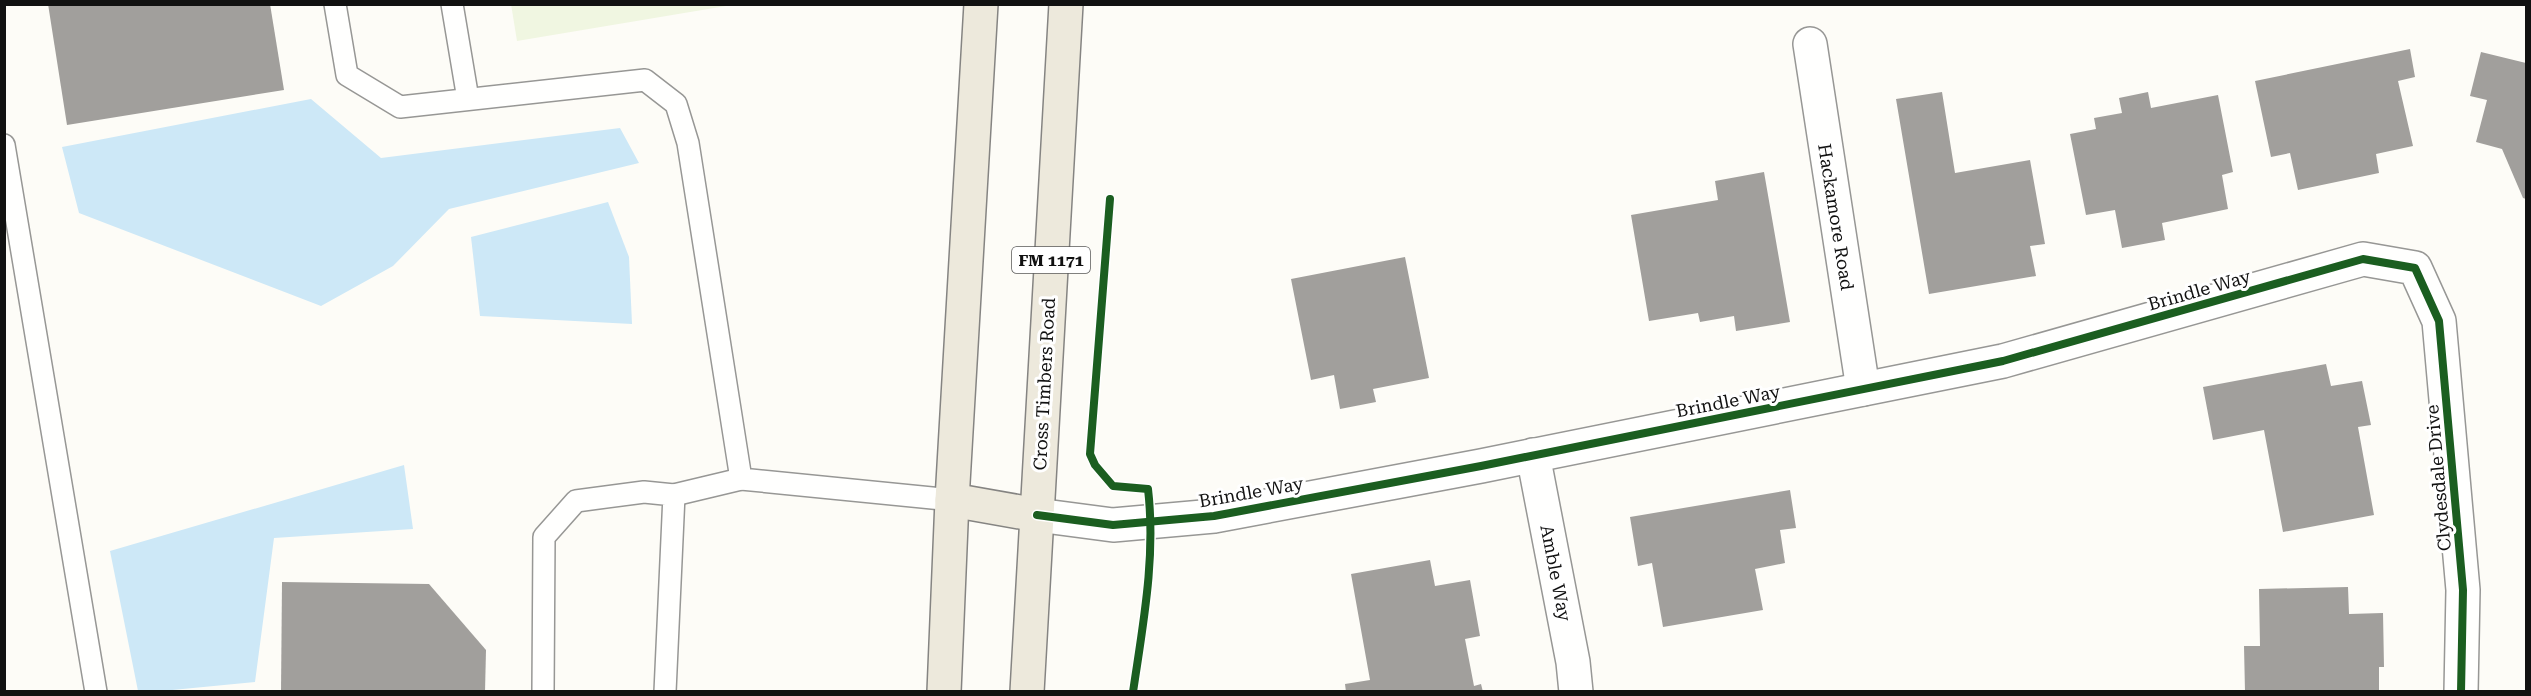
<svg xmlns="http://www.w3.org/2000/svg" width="2531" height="696" viewBox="0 0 2531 696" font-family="'Roboto Serif',serif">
  <rect width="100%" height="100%" fill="#fdfcf7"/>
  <path fill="#f0f6e1" d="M511 4H732V5L517 41Z"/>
  <g fill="#cde8f7">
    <path d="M311 99 381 158 620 128 639 163 449 209 393 266 321 306 79 213 62 147Z"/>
    <path d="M608 202 629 257 632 324 480 316 471 237Z"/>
    <path d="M404 465 413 529 274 538 255 682 162 691H138L110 551Z"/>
  </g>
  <g fill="#a19f9c">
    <path d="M48 4H270L284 90 67 125Z"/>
    <path d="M2410 49 2415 77 2398 81 2413 146 2376 154 2379 173 2298 190 2290 153 2271 157 2255 81Z"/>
    <path d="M2481 52 2526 63V199L2523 198 2502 149 2476 142 2487 100 2470 96Z"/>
    <path d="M1942 92 1955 173 2030 160 2045 244 2030 246 2036 276 1929 294 1896 99Z"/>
    <path d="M2148 92 2151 108 2218 95 2233 172 2222 175 2228 209 2162 223 2165 240 2122 248 2115 210 2086 215 2070 134 2096 129 2094 118 2122 113 2119 98Z"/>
    <path d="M1764 172 1790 322 1736 331 1734 316 1700 322 1698 313 1649 321 1631 215 1718 200 1715 181Z"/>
    <path d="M1405 257 1429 378 1373 389 1376 402 1340 409 1334 375 1311 380 1291 279Z"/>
    <path d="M2326 364 2331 386 2362 381 2371 425 2358 427 2374 515 2283 532 2264 430 2213 440 2203 387Z"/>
    <path d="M1790 490 1796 528 1780 530 1785 563 1755 569 1763 610 1663 627 1652 563 1638 566 1630 517Z"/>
    <path d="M1430 560 1435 586 1470 580 1480 636 1465 639 1474 686 1481 684 1483 692H1346L1345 684 1370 680 1351 574Z"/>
    <path d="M282 582 429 584 486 650 485 692H281Z"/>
    <path d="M2348 587 2349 614 2383 613 2384 667H2379V692H2245L2244 646H2260L2259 589Z"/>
  </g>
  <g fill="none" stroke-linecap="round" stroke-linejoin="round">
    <g stroke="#979795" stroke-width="24">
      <g id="lane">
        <path d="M335 4 347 75 400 107 645 80 676 104 688 143 741 479 952 500"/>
        <path d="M452 4 468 99"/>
        <path d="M4 145 96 692"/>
        <path d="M674 495 741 479"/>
        <path d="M543 692 544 537 576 501 644 492 674 495 665 692"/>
      </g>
    </g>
    <g stroke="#979795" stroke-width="36">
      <g id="street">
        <path d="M1810 44 1863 389"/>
        <path d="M1533 455 1573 662 1576 692"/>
        <path d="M1037 515 1113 525 1214 516 1481 466 2003 361 2363 259 2415 268 2439 321 2463 590 2461 692"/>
      </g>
    </g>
    <g stroke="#858482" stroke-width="36">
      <g id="primary">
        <path d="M952 500 1037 515"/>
        <path d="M944 692 952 500 981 4"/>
        <path d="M1027 692 1066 4"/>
      </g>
    </g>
    <use href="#lane" stroke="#fffffe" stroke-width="21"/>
    <use href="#street" stroke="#fffffe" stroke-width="33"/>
    <use href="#primary" stroke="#ede9dc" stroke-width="33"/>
    <g stroke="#fff" stroke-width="11">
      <g id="cycleway">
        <path d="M1110 199 1090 454 1095 465 1113 486 1148 489C1156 557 1143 624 1133 692"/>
        <path d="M1037 515 1113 525 1214 516 1481 466 2003 361 2363 259 2415 268 2439 321 2463 590 2461 692"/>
      </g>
    </g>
    <use href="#cycleway" stroke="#1b5e20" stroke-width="8"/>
  </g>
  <g text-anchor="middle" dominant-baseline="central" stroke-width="6" stroke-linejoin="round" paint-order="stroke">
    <rect fill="#fff" stroke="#585858" stroke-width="1.5" x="1012" y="247" width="78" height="26" rx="4.5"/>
    <g font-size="16" font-weight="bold" fill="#111">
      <text x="1051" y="260">FM 1171</text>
    </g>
    <g font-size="18" fill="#111" stroke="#fff">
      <text transform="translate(1836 217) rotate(81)">Hackamore Road</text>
      <text transform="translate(2199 290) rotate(-16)">Brindle Way</text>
      <text transform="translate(1044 384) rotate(-87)">Cross Timbers Road</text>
      <text transform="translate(1728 401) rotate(-11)">Brindle Way</text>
      <text transform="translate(2438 478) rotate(-95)">Clydesdale Drive</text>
      <text transform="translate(1251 492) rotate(-10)">Brindle Way</text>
      <text transform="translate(1556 573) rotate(79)">Amble Way</text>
    </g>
  </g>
  <rect width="2531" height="696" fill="none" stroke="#111111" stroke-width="12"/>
</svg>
